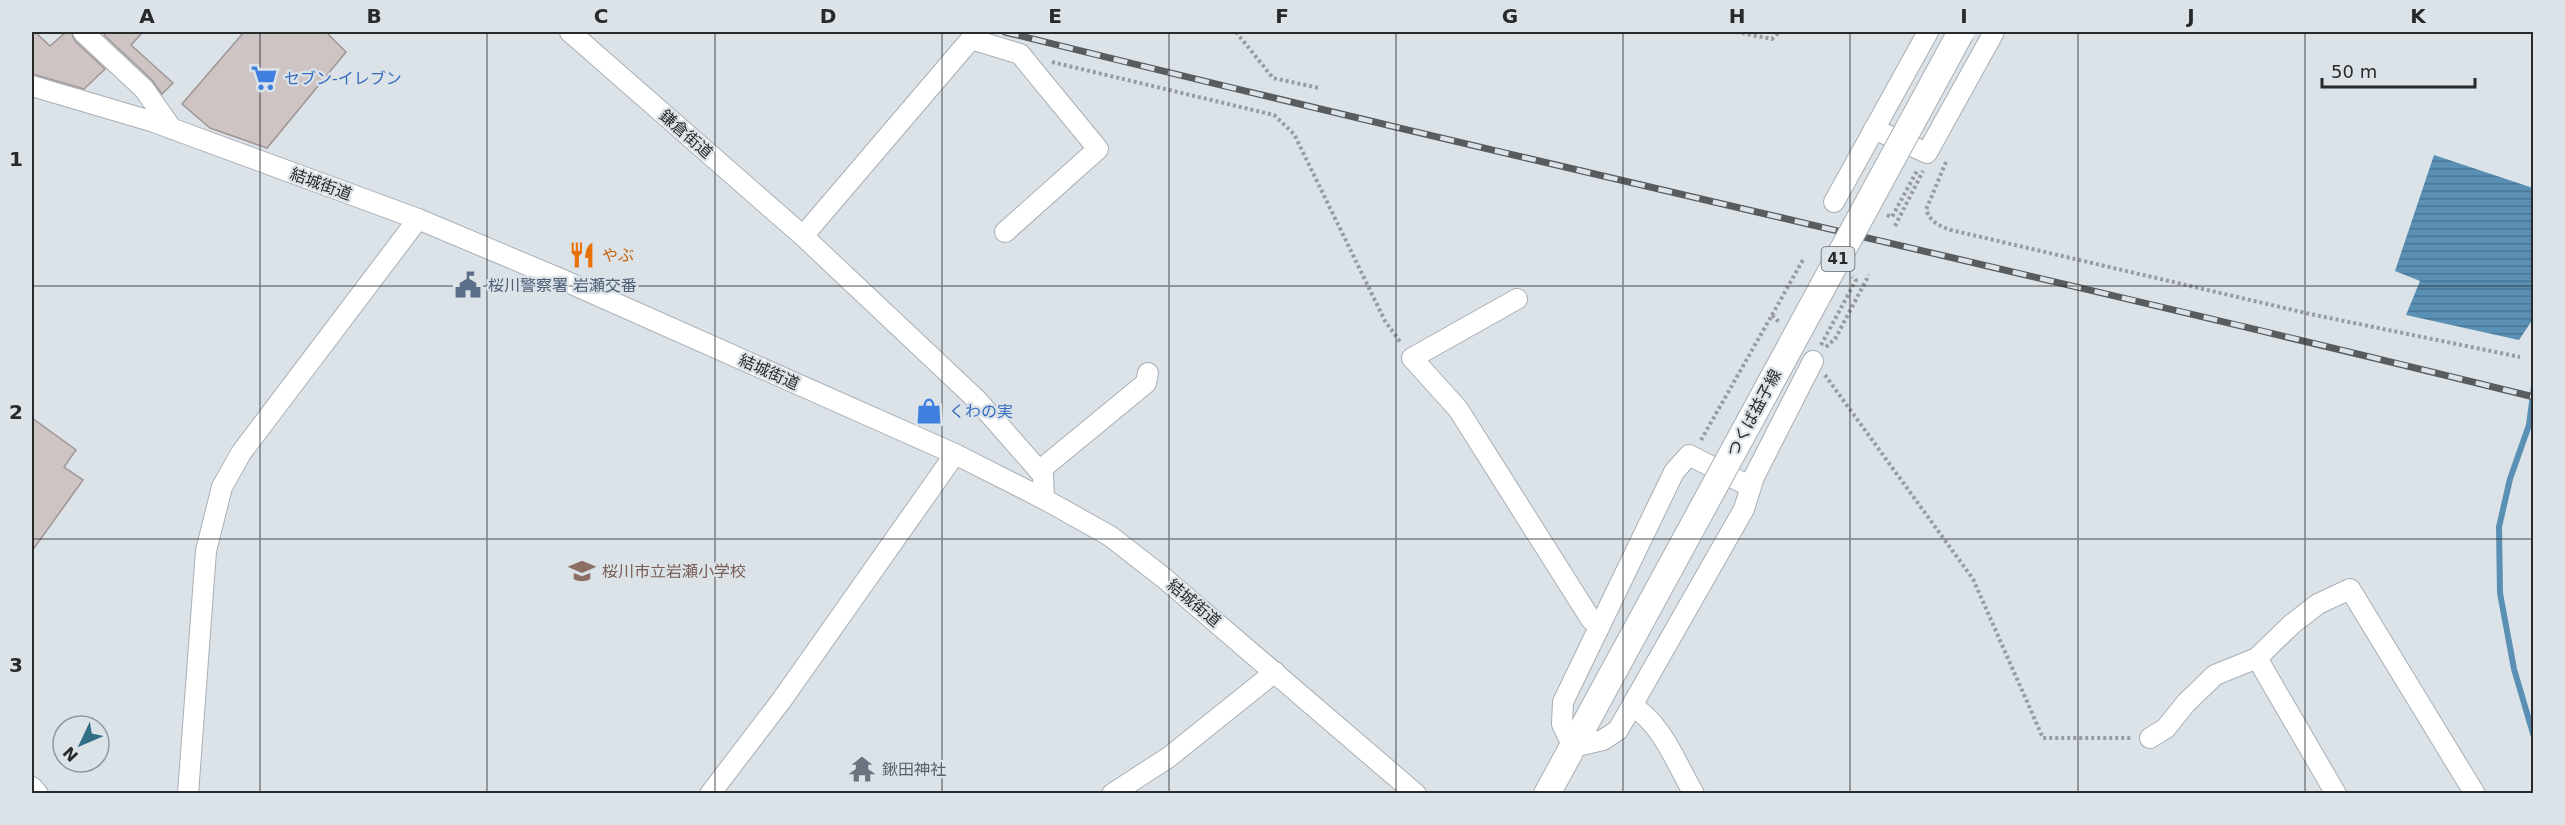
<svg xmlns="http://www.w3.org/2000/svg" width="2565" height="825" viewBox="0 0 2565 825" font-family="'DejaVu Sans','Noto Sans JP',sans-serif">
  <defs>
    <pattern id="water-rules" width="6" height="5" patternUnits="userSpaceOnUse" patternTransform="scale(1.5)"><rect width="6" height="5" fill="#5a90b4"/><path d="M0 2.5h6" fill="none" stroke="#4a7693"/></pattern>
  </defs>
  <rect width="100%" height="100%" fill="#dbe2e8"/>
  <path fill="url(#water-rules)" d="M2434 155 2533 188V319L2519 340 2406 315 2420 281 2395 271Z"/>
  <g fill="none" stroke-linecap="round" stroke-linejoin="round">
    <path stroke="#5a90b4" stroke-width="6" d="M2534 387 2529 425 2510 479 2499 527 2500 593 2514 669 2534 737"/>
  </g>
  <g fill="#cdc4c3" stroke="#9f9695" stroke-width="1.5">
    <path d="M32 32H35L50 46 66 32H71L75 41 105 69 84 89 32 74Z"/>
    <path d="M107 32H143L131 45 173 83 162 94 152 80 104 35Z"/>
    <path d="M244 32H326L346 52 267 148 210 128 182 104Z"/>
    <path d="M32 418 76 450 64 467 83 480 32 551Z"/>
  </g>
  <g fill="none" stroke-linecap="round" stroke-linejoin="round">
    <g stroke="#a9afb5" stroke-width="22">
      <g id="minor">
        <path d="M83 32 144 89 172 129"/>
        <path d="M570 32 803 236 977 400 1043 475 1044 499"/>
        <path d="M971 39 1020 54 1098 149 1005 232"/>
        <path d="M32 86 154 122 418 219 563 280 955 454 1044 499 1110 536 1164 578 1416 794"/>
        <path d="M1874 129 1927 153 1994 32"/>
        <path d="M1834 202 1928 32"/>
        <path d="M803 236 971 39 973 32"/>
        <path d="M1517 299 1412 358 1458 409 1590 618 1599 628"/>
        <path d="M1039 471 1146 383 1148 373"/>
        <path d="M1751 487 1689 455 1674 472 1563 702 1562 724 1573 747 1603 740 1618 730 1744 509 1754 477 1813 361"/>
        <path d="M2257 658 2336 794"/>
        <path d="M1632 706C1662 723 1677 765 1694 794"/>
        <path d="M2150 738 2166 728 2186 703 2215 675 2257 658 2292 624 2318 604 2350 589 2475 794"/>
        <path d="M32 787 38 794"/>
        <path d="M188 794 206 551 222 487 241 453 418 219"/>
        <path d="M710 794 781 701 955 454"/>
        <path d="M1112 794 1169 757 1275 672"/>
      </g>
    </g>
    <g stroke="#a9afb5" stroke-width="28">
      <path id="major" d="M1547 794 1714 487"/>
    </g>
    <g stroke="#979ca1" stroke-width="4" stroke-dasharray="3 3" stroke-linecap="butt">
      <path d="M1236 32 1273 78 1319 88"/>
      <path d="M1736 32 1772 39 1779 32"/>
      <path d="M1052 62 1274 115 1294 134 1385 321 1401 343"/>
      <path d="M1946 162 1926 210C1931 222 1939 226 1951 230L2310 314 2520 357"/>
      <path d="M1887 215 1892 217 1918 169"/>
      <path d="M1895 226 1923 171"/>
      <path d="M1772 315 1804 258"/>
      <path d="M1821 345 1856 280 1852 277"/>
      <path d="M1826 347 1835 339 1869 275"/>
      <path d="M1825 375 1973 579 2043 738H2132"/>
      <path d="M1701 440 1772 315 1779 322"/>
    </g>
    <use href="#minor" stroke="#fff" stroke-width="20"/>
    <use href="#major" stroke="#fff" stroke-width="26"/>
    <g stroke="#585c5f" stroke-width="7">
      <path id="rail" d="M1005 32C1513 159 2025 271 2534 397"/>
    </g>
    <use href="#rail" stroke="#dbe2e8" stroke-width="4.5" stroke-dasharray="14" stroke-linecap="butt"/>
    <g stroke="#a9afb5" stroke-width="28" stroke-linecap="butt">
      <path id="major-bridge" d="M1714 487 1961 32"/>
    </g>
    <use href="#major-bridge" stroke="#fff" stroke-width="26"/>
  </g>
  <path fill="none" stroke="#27292b" stroke-width="1.5" stroke-opacity="0.55" d="M260 32V794M487 32V794M715 32V794M942 32V794M1169 32V794M1396 32V794M1623 32V794M1850 32V794M2078 32V794M2305 32V794M32 286H2534M32 539H2534"/>
  <defs>
    <g id="supermarket-bare" transform="scale(2.07)"><path d="M-6-5.5h2.5l.6 2H6L4.5 2H-2.5L-4.4-4H-6ZM-1.5 3.2a1.3 1.3 0 1 0 .1 0ZM3 3.2a1.3 1.3 0 1 0 .1 0Z" fill="#3f7fe0" stroke="#dbe2e8" stroke-width="2.5" paint-order="stroke"/></g>
    <g id="restaurant-bare" transform="scale(2.07)"><path d="M-5-6h1v4h1v-4h1v4h1v-4h1v5L-1.5 .5V6h-2V.5L-5-1ZM5-6V6H3V1.5H1.5Q1.5-4 5-6Z" fill="#e8710a" stroke="#dbe2e8" stroke-width="2.5" paint-order="stroke"/></g>
    <g id="civic-bare" transform="scale(2.07)"><path d="M-.6-6.5H3V-4.5H.6V-3L4-1V1h2V6H-6V1h2V-1L-.6-3ZM-1.2 2.5V6h2.4V2.5Z" fill="#5c6f8a" stroke="#dbe2e8" stroke-width="2.5" paint-order="stroke"/></g>
    <g id="shop-bare" transform="scale(2.07)"><path d="M-5-2.5h2.3a2.7 3.5 0 0 1 5.4 0H5L5.5 6h-11ZM-1.5-2.5h3a1.5 2.3 0 0 0-3 0Z" fill="#3f7fe0" stroke="#dbe2e8" stroke-width="2.5" paint-order="stroke"/></g>
    <g id="school-bare" transform="scale(2.07)"><path d="M0-5L7-2L0 1L-7-2ZM-4 1L0 2.5L4 1V4Q0 6-4 4Z" fill="#8d6e63" stroke="#dbe2e8" stroke-width="2.5" paint-order="stroke"/></g>
    <g id="temple-bare" transform="scale(2.07)"><path d="M0-6L5-2H3V0L6.5 2.5H4V6H1.5V3h-3V6H-4V2.5H-6.5L-3 0V-2H-5Z" fill="#6b7280" stroke="#dbe2e8" stroke-width="2.5" paint-order="stroke"/></g>
  </defs>
  <g fill-rule="evenodd">
    <use href="#supermarket-bare" x="264" y="78"/>
    <use href="#restaurant-bare" x="582" y="255"/>
    <use href="#civic-bare" x="468" y="285"/>
    <use href="#shop-bare" x="929" y="411"/>
    <use href="#school-bare" x="582" y="571"/>
    <use href="#temple-bare" x="862" y="769"/>
  </g>
  <g text-anchor="middle" dominant-baseline="central" stroke-width="4.5" stroke-linejoin="round" paint-order="stroke">
    <rect fill="#dbe2e8" stroke="#5d6064" stroke-width="1.5" x="1821.5" y="247" width="33" height="24" rx="4.5"/>
    <g font-size="15" font-weight="bold" fill="#27292b">
      <text x="1838" y="259">41</text>
    </g>
    <g font-size="16" fill="#366cbe" stroke="#dbe2e8" text-anchor="start">
      <text x="284" y="78">セブン-イレブン</text>
      <text x="949" y="411">くわの実</text>
    </g>
    <g font-size="16" fill="#27292b" stroke="#dbe2e8">
      <text transform="translate(686 134) rotate(41)">鎌倉街道</text>
      <text transform="translate(321 184) rotate(20)">結城街道</text>
      <text transform="translate(769 372) rotate(24)">結城街道</text>
      <text transform="translate(1754 413) rotate(-62)">つくば益子線</text>
      <text transform="translate(1194 603) rotate(40)">結城街道</text>
    </g>
    <g font-size="16" fill="#c56008" stroke="#dbe2e8" text-anchor="start">
      <text x="602" y="255">やぶ</text>
    </g>
    <g font-size="16" fill="#4e5e75" stroke="#dbe2e8" text-anchor="start">
      <text x="488" y="285">桜川警察署 岩瀬交番</text>
    </g>
    <g font-size="16" fill="#785e54" stroke="#dbe2e8" text-anchor="start">
      <text x="602" y="571">桜川市立岩瀬小学校</text>
    </g>
    <g font-size="16" fill="#5b616d" stroke="#dbe2e8" text-anchor="start">
      <text x="882" y="769">鍬田神社</text>
    </g>
  </g>
  <rect width="2565" height="825" fill="none" stroke="#dbe2e8" stroke-width="66"/>
  <g transform="translate(81 744) rotate(226)"><circle r="28" fill="#dbe2e8" stroke="#93989c" stroke-width="1.5"/>
  <path d="M0-4.5L10 22L0 15L-10 22Z" fill="#316f85"/>
  <text y="-9" font-size="16" font-weight="bold" text-anchor="middle" fill="#27292b">N</text>
  </g>
  <path d="M2322 78v9h153v-9" fill="none" stroke="#27292b" stroke-width="3"/>
  <text x="2331" y="78" font-size="18" fill="#27292b" stroke="#dbe2e8" stroke-width="4.5" paint-order="stroke">50 m</text>
  <rect x="33" y="33" width="2499" height="759" fill="none" stroke="#27292b" stroke-width="2"/>
  <g font-size="20" text-anchor="middle" font-weight="bold" fill="#27292b">
    <text x="147" y="23">A</text>
    <text x="374" y="23">B</text>
    <text x="601" y="23">C</text>
    <text x="828" y="23">D</text>
    <text x="1055" y="23">E</text>
    <text x="1282" y="23">F</text>
    <text x="1510" y="23">G</text>
    <text x="1737" y="23">H</text>
    <text x="1964" y="23">I</text>
    <text x="2191" y="23">J</text>
    <text x="2418" y="23">K</text>
    <text x="16" y="166">1</text>
    <text x="16" y="419">2</text>
    <text x="16" y="672">3</text>
  </g>
</svg>
